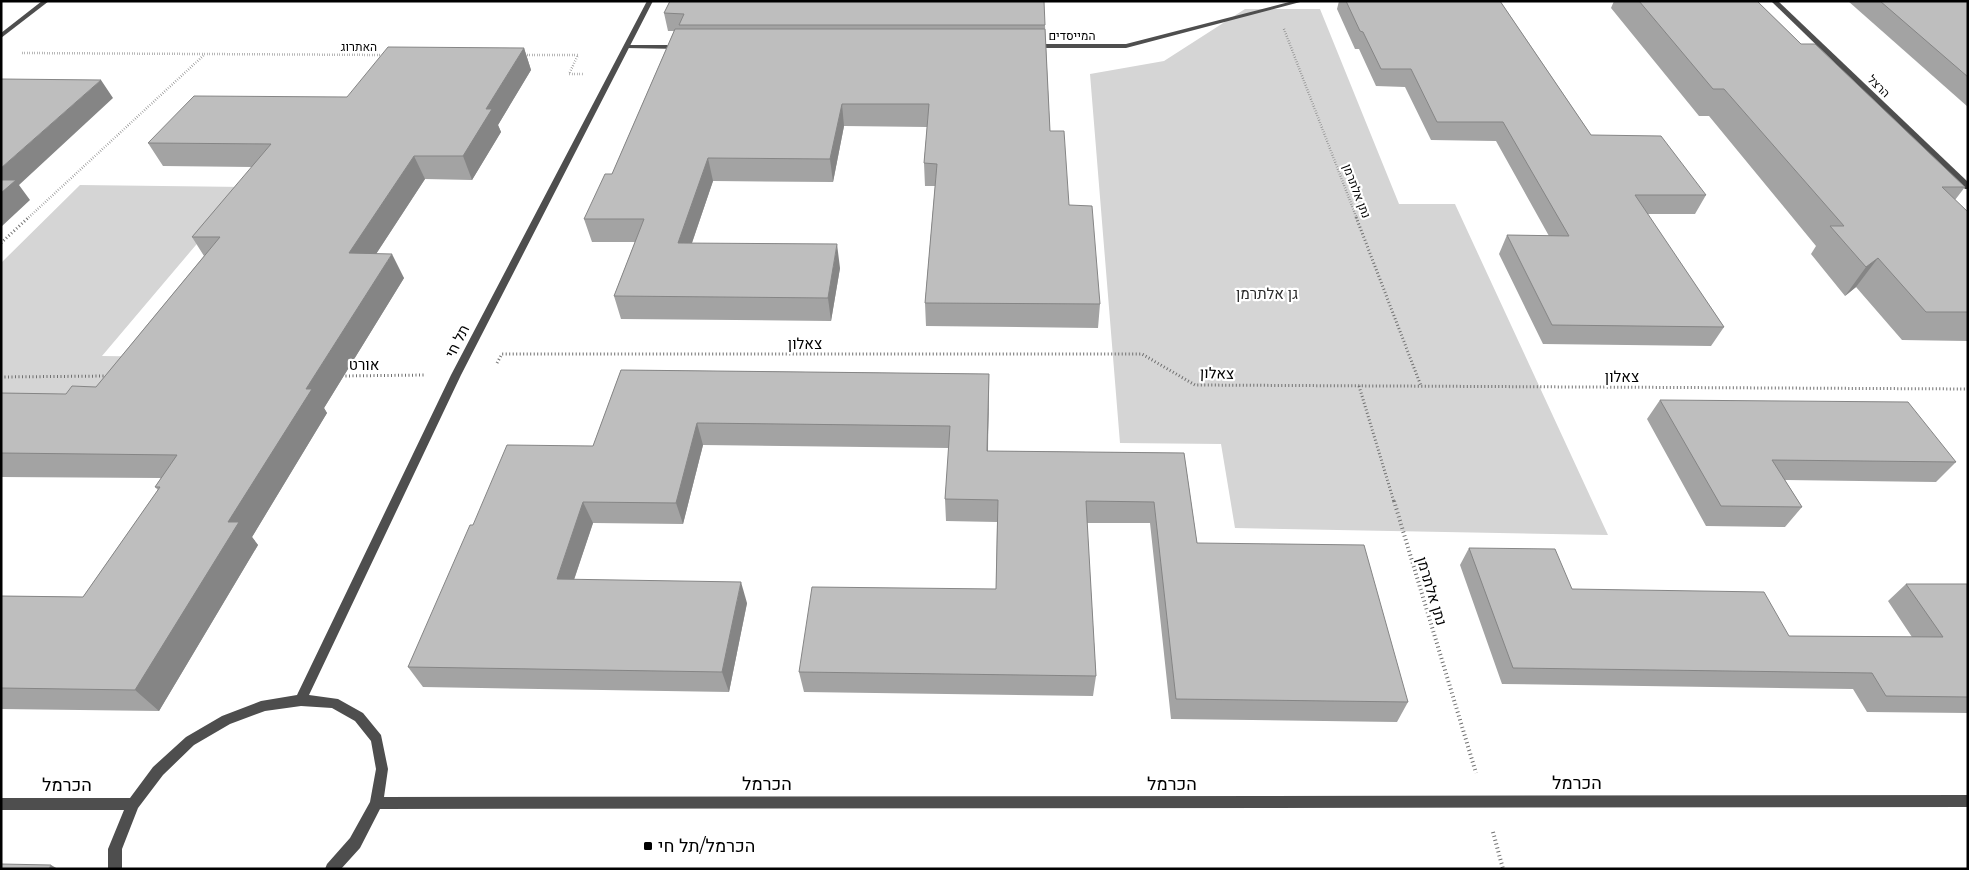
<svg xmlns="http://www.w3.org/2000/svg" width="1969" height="870" viewBox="0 0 1969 870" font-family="Montserrat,Heebo,sans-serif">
  <rect width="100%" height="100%" fill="#fff"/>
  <g fill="#d5d5d5">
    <path d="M1245 9H1320L1399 204H1455L1608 535 1235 528 1221 444 1120 443 1090 74 1164 61Z"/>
    <path d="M80 185 245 187 102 356 264 358 238 396 1 393V263Z"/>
  </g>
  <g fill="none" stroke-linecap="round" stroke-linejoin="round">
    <g stroke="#707070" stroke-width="2.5" stroke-dasharray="0.5 2" stroke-linecap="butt">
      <path d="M1284 29 1357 219"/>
      <path d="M22 53 386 55"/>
      <path d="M522 55H578L569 74H583"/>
      <path d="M27 219 204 55"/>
    </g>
    <g stroke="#707070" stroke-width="3" stroke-dasharray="1 2.5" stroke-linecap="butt">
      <path d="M1356 217 1421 386"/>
      <path d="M1 243 29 217"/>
      <path d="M497 363 502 354H1142L1195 385 1968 389"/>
      <path d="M342 376 426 375"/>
      <path d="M1 377 108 376"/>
      <path d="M1359 386 1394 502"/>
    </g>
    <g stroke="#707070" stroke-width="4" stroke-dasharray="1 3" stroke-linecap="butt">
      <path d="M1394 501 1476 773"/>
      <path d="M1493 832 1503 869"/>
    </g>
    <g fill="#4e4e4e" fill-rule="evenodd">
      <path d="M42 1H49L1 38V33Z"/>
      <path d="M1293 1H1304L1126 48H1033L1030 46 1033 44H1126Z"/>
      <path d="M1771 1H1778L1968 182V189H1965Z"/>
      <path d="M627 45H681L684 47 681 49 625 48V46Z"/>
    </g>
    <path fill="#4e4e4e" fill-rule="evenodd" d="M647 1H653L461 375 309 695 338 699 363 713 381 735 388 769 384 797 1968 795V807L380 809 360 848 341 869H325L327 864 350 838 370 802 376 769 371 741 355 721 332 708 301 706 265 711 230 724 194 745 163 775 138 808 122 849V869H108V849L124 810H1V798H130L153 767 186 737 222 716 261 701 297 695 451 375Z"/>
  </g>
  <g fill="#a3a3a3">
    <path d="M670 1 1045 25 1050 131 1069 205 1100 304 1098 328 926 326 925 303 935 186H925L924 163 927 127 844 126 833 182 713 181 692 243 840 268 831 321 621 319 614 296 635 242H592L584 219 612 174 674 31H668L664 13Z"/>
    <path d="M1339 1H1500L1591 135 1706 195 1695 214H1647L1724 327 1711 346 1543 344 1499 254 1507 235 1549 236 1496 141 1431 140 1405 87 1376 86 1359 49H1355L1337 9Z"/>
    <path d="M1614 1H1757L1801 44 1965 187 1955 200 1968 212V341L1902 340 1856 287 1845 296 1811 254 1816 246 1709 116H1699L1611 8Z"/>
    <path d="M1848 1H1968V107Z"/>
    <path d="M524 48 531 70 498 125 501 132 472 180 425 179 376 254 404 278 324 408 327 413 252 537 258 545 159 711 1 709V596L83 597 158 490 155 487 161 478 1 477V393L66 394 96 387 204 256 192 237 252 167 163 166 148 143 347 97Z"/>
    <path d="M621 370 989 374 988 451 1184 453 1197 543 1408 702 1397 722 1171 719 1150 523H1087L1096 676 1093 696 804 692 799 672 996 589 997 522 946 521 945 499 949 448 703 445 683 524 593 523 574 580 747 603 729 692 423 687 408 667 473 525 593 446Z"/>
    <path d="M1660 400 1956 462 1936 482 1785 480 1802 507 1785 527 1706 526 1647 419Z"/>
    <path d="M1469 548 1572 589 1789 636 1912 637 1888 601 1906 584 1968 585V713L1867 712 1853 689 1502 684 1460 565Z"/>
  </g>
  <g fill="#858585">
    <path d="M524 48 531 70 498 125 501 132 472 180 463 156 486 109Z"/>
    <path d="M101 80 113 98 19 185 30 200 1 227V168Z"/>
    <path d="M842 104 844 126 833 182 830 159Z"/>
    <path d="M414 156 425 179 361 277 349 253Z"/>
    <path d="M708 158 713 181 684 266 678 243Z"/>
    <path d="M837 244 840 268 831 321 828 298Z"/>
    <path d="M392 254 404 278 324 408 327 413 252 537 258 545 159 711 135 690 228 522 306 389Z"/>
    <path d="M1878 258 1856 287 1845 296 1866 267Z"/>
    <path d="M989 374V396L987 473V451Z"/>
    <path d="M697 423 703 445 683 524 676 503Z"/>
    <path d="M583 502 593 523 567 600 557 579Z"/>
    <path d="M741 582 747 603 729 692 722 672Z"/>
    <path d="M51 865 58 869H49Z"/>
  </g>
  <g fill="#bebebe" stroke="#858585">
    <path d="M670 1H1044L1045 25H679L684 14 664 13Z"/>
    <path d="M1346 1H1500L1591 135 1661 136 1706 195H1635L1724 327 1552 325 1507 235 1569 236 1503 122H1437L1411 69H1381L1363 32 1360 31Z"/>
    <path d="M1639 1H1757L1801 44H1815L1965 187H1942L1968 212V312H1926L1878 258 1866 267 1830 226H1844L1724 89H1713Z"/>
    <path d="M1880 1H1968V77Z"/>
    <path d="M675 29H1045L1050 131H1064L1069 205 1092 206 1100 304 925 303 937 164 924 163 929 104H842L830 159 708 158 678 243 837 244 828 298 614 296 644 219H584L605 174H612Z"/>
    <path d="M388 47 524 48 486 109H492L463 156H414L349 253 392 254 306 389H312L228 522H239L135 690 1 688V596L83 597 160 487H155L177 455 1 453V393L66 394 72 386 96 387 220 237H192L271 144 148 143 194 96 347 97Z"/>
    <path d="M1 79 101 80 1 168Z"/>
    <path d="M1 180H16L1 193Z"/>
    <path d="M621 370 989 374 987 451 1184 453 1197 543 1364 545 1408 702 1176 699 1154 502 1086 501 1096 676 799 672 812 587 996 589 998 500 945 499 950 426 697 423 676 503 583 502 557 579 741 582 722 672 408 667 470 525H473L507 445 593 446Z"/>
    <path d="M1660 400 1908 402 1956 462 1772 460 1802 507 1721 506Z"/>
    <path d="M1469 548 1555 549 1572 589 1764 592 1789 636 1943 637 1906 584H1967L1968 697 1886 696 1872 673 1513 668Z"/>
    <path d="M1 864 51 865 49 869H1Z"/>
  </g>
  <rect fill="#000" stroke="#fff" stroke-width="2" x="643" y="841" width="10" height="10" rx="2.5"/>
  <g text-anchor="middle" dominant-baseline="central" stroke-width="4.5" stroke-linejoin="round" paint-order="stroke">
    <g font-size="12" fill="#000" stroke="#fff">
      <text x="1072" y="35">המייסדים</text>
      <text x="359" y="46">האתרוג</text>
      <text transform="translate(1879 86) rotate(44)">הרצל</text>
      <text transform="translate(1357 191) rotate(69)">נתן אלתרמן</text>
    </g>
    <g font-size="15" fill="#2c2c2c" stroke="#fff">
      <text x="1267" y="293">גן אלתרמן</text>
    </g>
    <g font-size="15" fill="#000" stroke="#fff">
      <text transform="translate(457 341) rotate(-63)">תל חי</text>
      <text x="805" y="343">צאלון</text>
      <text x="364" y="364">אורט</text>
      <text transform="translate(1217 373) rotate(2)">צאלון</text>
      <text x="1622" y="376">צאלון</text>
      <text transform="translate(1432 591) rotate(73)">נתן אלתרמן</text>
    </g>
    <g font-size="18" fill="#000" stroke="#fff">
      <text x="1577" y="783">הכרמל</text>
      <text x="767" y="784">הכרמל</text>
      <text x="1172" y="784">הכרמל</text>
      <text x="67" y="785">הכרמל</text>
    </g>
    <g font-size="18" fill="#000" stroke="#fff" text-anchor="start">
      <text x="658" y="846">הכרמל/תל חי</text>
    </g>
  </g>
  <rect width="1969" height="870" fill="none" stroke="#000000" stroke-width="5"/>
</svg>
